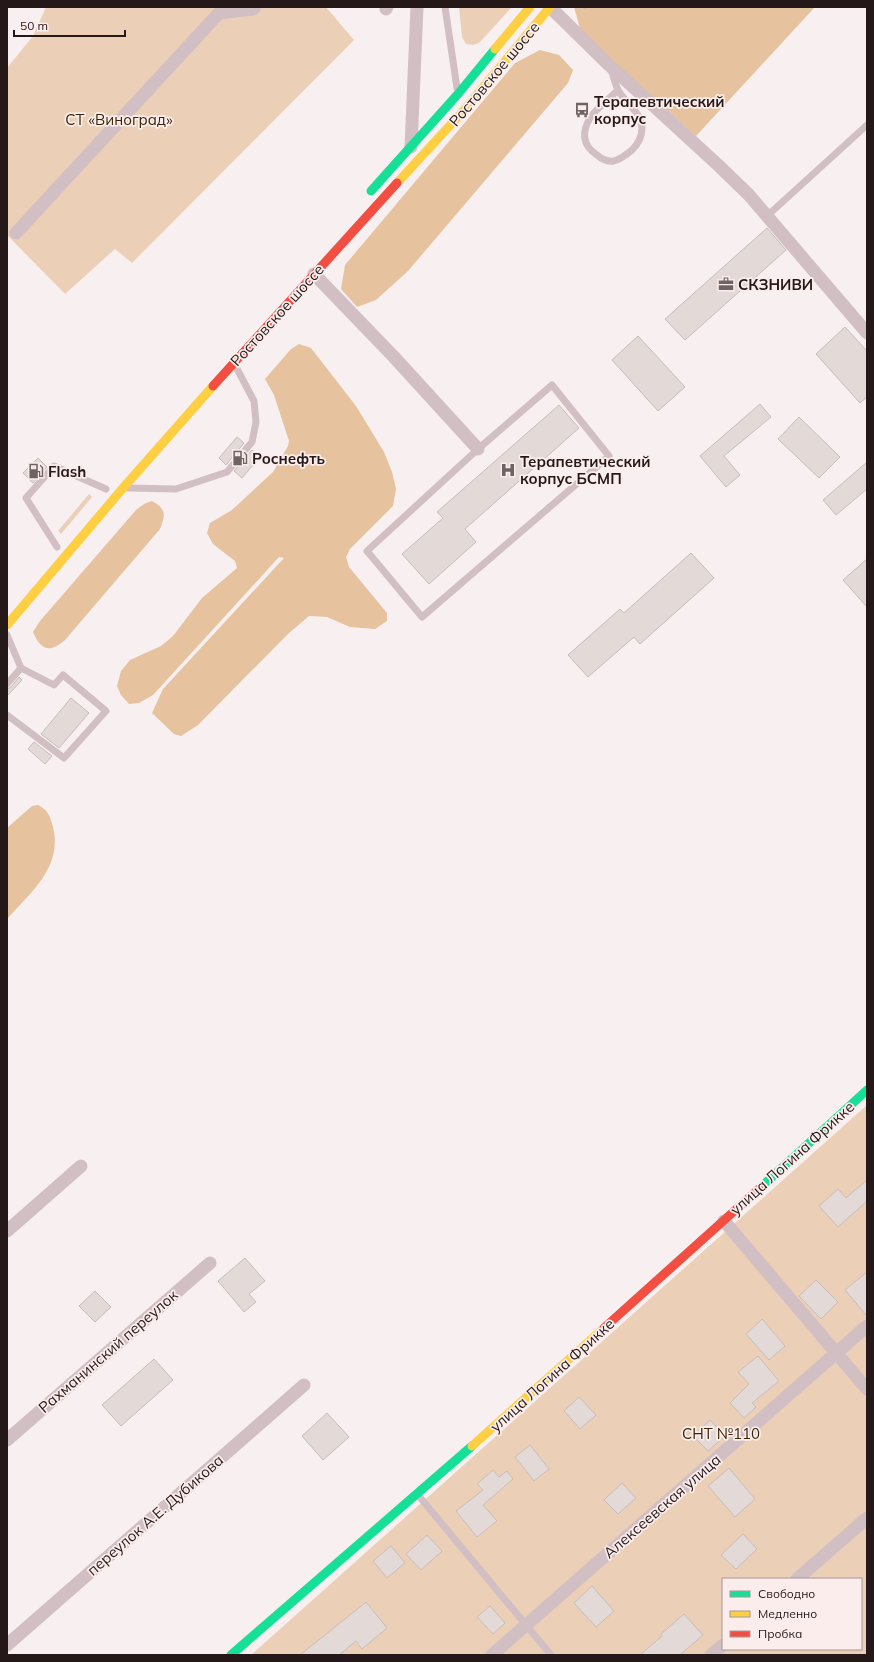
<svg xmlns="http://www.w3.org/2000/svg" width="874" height="1662" viewBox="0 0 874 1662" font-family="Mulish,sans-serif">
  <rect width="100%" height="100%" fill="#f8f0f0"/>
  <g fill="#ebd0b7" fill-rule="evenodd">
    <path d="M46 7H326L354 40 132 263 115 249 65 294 7 235V68L33 36Z"/>
    <path d="M459 7H512L479 43 473 45 466 44 462 37Z"/>
    <path d="M89 494 92 497 61 534 58 531Z"/>
    <path d="M867 1105V1655H251ZM723 1579H861V1649H723Z"/>
  </g>
  <g fill="#e6c29f">
    <path d="M574 7H815L696 136 581 32Z"/>
    <path d="M540 50 559 55 573 70 568 83 408 271 376 300 357 307 341 289 345 265 515 63Z"/>
    <path d="M299 344 311 348 356 406 384 452 392 472 396 489 393 506 350 549 346 557 349 567 387 613V621L375 629 350 627 327 617 309 616 289 633 198 725 181 736 174 734 152 713 163 689 284 558 279 557 153 695 139 703 129 704 121 695 117 686 121 671 130 660 161 646 173 636 202 598 237 568 235 561 213 544 207 533 210 523 232 510 273 472 288 446 289 441 274 395 265 379 291 349Z"/>
    <path d="M152 501C166 509 166 514 160 529L65 640C50 653 41 651 33 632L40 621 136 510 144 504Z"/>
    <path d="M38 805C48 810 50 816 53 827 63 867 31 892 7 919V828L32 806Z"/>
  </g>
  <g fill="#e3d9d7" stroke="#c6bdbb">
    <path d="M767 228 786 250 685 340 665 319Z"/>
    <path d="M845 327 867 351V397L860 403 816 354Z"/>
    <path d="M638 336 685 387 658 411 612 360Z"/>
    <path d="M760 404 771 417 724 456 740 475 726 487 700 456Z"/>
    <path d="M559 405 579 428 465 529 476 542 429 584 402 554 443 518 437 512Z"/>
    <path d="M799 417 840 457 819 478 778 439Z"/>
    <path d="M237 437 244 443 226 465 219 458Z"/>
    <path d="M252 450 260 457 242 478 234 471Z"/>
    <path d="M38 458 47 467 33 483 23 473Z"/>
    <path d="M867 462V489L836 515 823 500Z"/>
    <path d="M691 553 714 578 640 644 634 637 588 677 568 655 620 609 624 613Z"/>
    <path d="M867 559V607L843 580Z"/>
    <path d="M19 677 22 680 7 696V689L11 687Z"/>
    <path d="M71 698 89 713 59 748 41 734Z"/>
    <path d="M34 742 52 756 45 764 28 749Z"/>
    <path d="M867 1180V1201L838 1227 819 1206 838 1189 846 1198Z"/>
    <path d="M245 1258 265 1281 249 1294 256 1302 244 1312 218 1281Z"/>
    <path d="M867 1272V1316L845 1290Z"/>
    <path d="M816 1280 838 1302 821 1319 799 1296Z"/>
    <path d="M95 1291 111 1307 95 1322 79 1306Z"/>
    <path d="M762 1319 785 1346 769 1360 746 1334Z"/>
    <path d="M758 1356 779 1381 752 1403 756 1407 744 1418 730 1403 749 1384 738 1372Z"/>
    <path d="M154 1359 173 1380 121 1426 102 1405Z"/>
    <path d="M579 1397 596 1415 580 1429 564 1411Z"/>
    <path d="M327 1413 349 1437 323 1460 302 1436Z"/>
    <path d="M710 1420 725 1436 708 1451 693 1436Z"/>
    <path d="M530 1445 549 1469 534 1481 515 1457Z"/>
    <path d="M729 1468 755 1499 735 1517 708 1486Z"/>
    <path d="M493 1470 499 1477 507 1471 513 1479 483 1505 497 1521 477 1537 456 1511 483 1490 477 1484Z"/>
    <path d="M622 1483 636 1498 618 1514 604 1500Z"/>
    <path d="M743 1534 757 1549 736 1569 721 1555Z"/>
    <path d="M427 1535 442 1551 421 1570 406 1554Z"/>
    <path d="M391 1546 405 1563 387 1578 373 1561Z"/>
    <path d="M592 1586 614 1611 596 1627 574 1603Z"/>
    <path d="M366 1602 387 1628 362 1649 356 1641 339 1655H300Z"/>
    <path d="M490 1606 505 1623 493 1634 477 1617Z"/>
    <path d="M684 1614 703 1635 680 1655H640L662 1636 661 1634Z"/>
  </g>
  <g fill="none" stroke-linecap="round" stroke-linejoin="round">
    <path stroke="#c8bbbe" stroke-width="2.5" stroke-dasharray="2 2" stroke-linecap="butt" d="M584 9 586 7"/>
    <g stroke="#d2bfc4" stroke-width="7">
      <path d="M445 7 457 88"/>
      <path d="M611 69C613 76 615 83 618 90 625 103 641 111 642 128 642 137 638 144 632 150 626 155 621 159 614 161 608 162 601 159 597 155 583 146 581 133 590 118 597 108 609 99 618 90"/>
      <path d="M767 216 867 125"/>
      <path d="M552 385 609 456 422 617 367 551 478 449Z"/>
      <path d="M127 488 176 489 227 472 252 442 256 422 254 401 235 365"/>
      <path d="M57 547 26 498 54 466 106 489"/>
      <path d="M7 635 21 668 7 684"/>
      <path d="M7 715 64 758 106 711 63 675 54 685 21 668"/>
      <path d="M418 1495 551 1655"/>
    </g>
    <g stroke="#d2bfc4" stroke-width="13">
      <path d="M550 7 608 64 718 165 749 195 867 333"/>
      <path d="M386 9 387 7"/>
      <path d="M411 147 417 7"/>
      <path d="M16 233 219 13 253 9 255 7"/>
      <path d="M314 274 394 357 478 449"/>
      <path d="M724 1221 867 1389"/>
      <path d="M7 1231 81 1166"/>
      <path d="M7 1440 210 1263"/>
      <path d="M797 1579 867 1518"/>
      <path d="M7 1645 304 1385"/>
      <path d="M492 1655 867 1326"/>
      <path d="M711 1655 723 1645"/>
    </g>
    <g stroke="#16e098" stroke-width="9">
      <path d="M371 191 458 94 495 49"/>
      <path d="M761 1187 867 1090"/>
      <path d="M231 1655 472 1446"/>
    </g>
    <g stroke="#ffcf43" stroke-width="9">
      <path d="M495 49 530 7"/>
      <path d="M397 183 466 108 550 7"/>
      <path d="M7 625 123 488 213 386"/>
      <path d="M472 1446 604 1328"/>
    </g>
    <g stroke="#f24e42" stroke-width="9">
      <path d="M213 386 397 183"/>
      <path d="M604 1328 761 1187"/>
    </g>
  </g>
  <defs>
    <g id="bus-bare" transform="scale(1.2)"><path d="M-5-6H5V4H4V6H2V4H-2V6H-4V4H-5ZM-3.5-4V0h7V-4ZM-3.5 1.2v1.5H-2V1.2ZM2 1.2v1.5H3.5V1.2Z" fill="#6e6464" stroke="#fbedec" stroke-width="2.5" paint-order="stroke"/></g>
    <g id="office-bare" transform="scale(1.2)"><path d="M-6-3h4V-5.5h4V-3h4V5H-6ZM-1-4.5V-3h2v-1.5ZM-6 0V1H6V0Z" fill="#6e6464" stroke="#fbedec" stroke-width="2.5" paint-order="stroke"/></g>
    <g id="fuel-bare" transform="scale(1.2)"><path d="M-5.5-6h7V0h2V4h1.3V-2.5L3-4.5l.8-.8L6-3V5H2.5V1h-1V6h-7ZM-4.2-4.7v3.2H.2V-4.7Z" fill="#6e6464" stroke="#fbedec" stroke-width="2.5" paint-order="stroke"/></g>
    <g id="hospital-bare" transform="scale(1.2)"><path d="M-5-5h3v3.5h4V-5h3V5h-3V1.5h-4V5h-3Z" fill="#6e6464" stroke="#fbedec" stroke-width="2.5" paint-order="stroke"/></g>
  </defs>
  <g fill-rule="evenodd">
    <use href="#bus-bare" x="582" y="110"/>
    <use href="#office-bare" x="726" y="284"/>
    <use href="#fuel-bare" x="240" y="458"/>
    <use href="#hospital-bare" x="508" y="470"/>
    <use href="#fuel-bare" x="36" y="471"/>
  </g>
  <g text-anchor="middle" dominant-baseline="central" stroke-width="3.5" stroke-linejoin="round" paint-order="stroke">
    <g font-size="15" fill="#241918" stroke="#fbedec">
      <text transform="translate(494 74) rotate(-50)">Ростовское шоссе</text>
      <text transform="translate(277 315) rotate(-48)">Ростовское шоссе</text>
      <text transform="translate(792 1158) rotate(-42)">улица Логина Фрикке</text>
      <text transform="translate(108 1351) rotate(-41)">Рахманинский переулок</text>
      <text transform="translate(552 1375) rotate(-42)">улица Логина Фрикке</text>
      <text transform="translate(662 1506) rotate(-41)">Алексеевская улица</text>
      <text transform="translate(155 1515) rotate(-41)">переулок А.Е. Дубикова</text>
    </g>
    <g font-size="15" font-weight="bold" fill="#241918" stroke="#fbedec" text-anchor="start">
      <text x="594" y="101">Терапевтический<tspan x="594" dy="17">корпус</tspan></text>
      <text x="738" y="284">СКЗНИВИ</text>
      <text x="252" y="458">Роснефть</text>
      <text x="520" y="461">Терапевтический<tspan x="520" dy="17">корпус БСМП</tspan></text>
      <text x="48" y="471">Flash</text>
    </g>
    <g font-size="15" fill="#3b2406" stroke="#fbedec">
      <text x="119" y="119">СТ «Виноград»</text>
      <text x="721" y="1433">СНТ №110</text>
    </g>
  </g>
  <rect width="874" height="1662" fill="none" stroke="#241918" stroke-width="16"/>
  <rect x="722" y="1578" width="140" height="72" fill="#fbedec" stroke="#a59897"/>
  <rect x="730" y="1591" width="20" height="6" fill="#16e098" stroke="#a59897"/>
  <text x="758" y="1598" font-size="12" fill="#241918">Свободно</text>
  <rect x="730" y="1611" width="20" height="6" fill="#ffcf43" stroke="#a59897"/>
  <text x="758" y="1618" font-size="12" fill="#241918">Медленно</text>
  <rect x="730" y="1631" width="20" height="6" fill="#f24e42" stroke="#a59897"/>
  <text x="758" y="1638" font-size="12" fill="#241918">Пробка</text>
  <path d="M14 30v6h111v-6" fill="none" stroke="#241918" stroke-width="2"/>
  <text x="20" y="30" font-size="12" fill="#241918" stroke="#fbedec" stroke-width="3" paint-order="stroke">50 m</text>
</svg>
